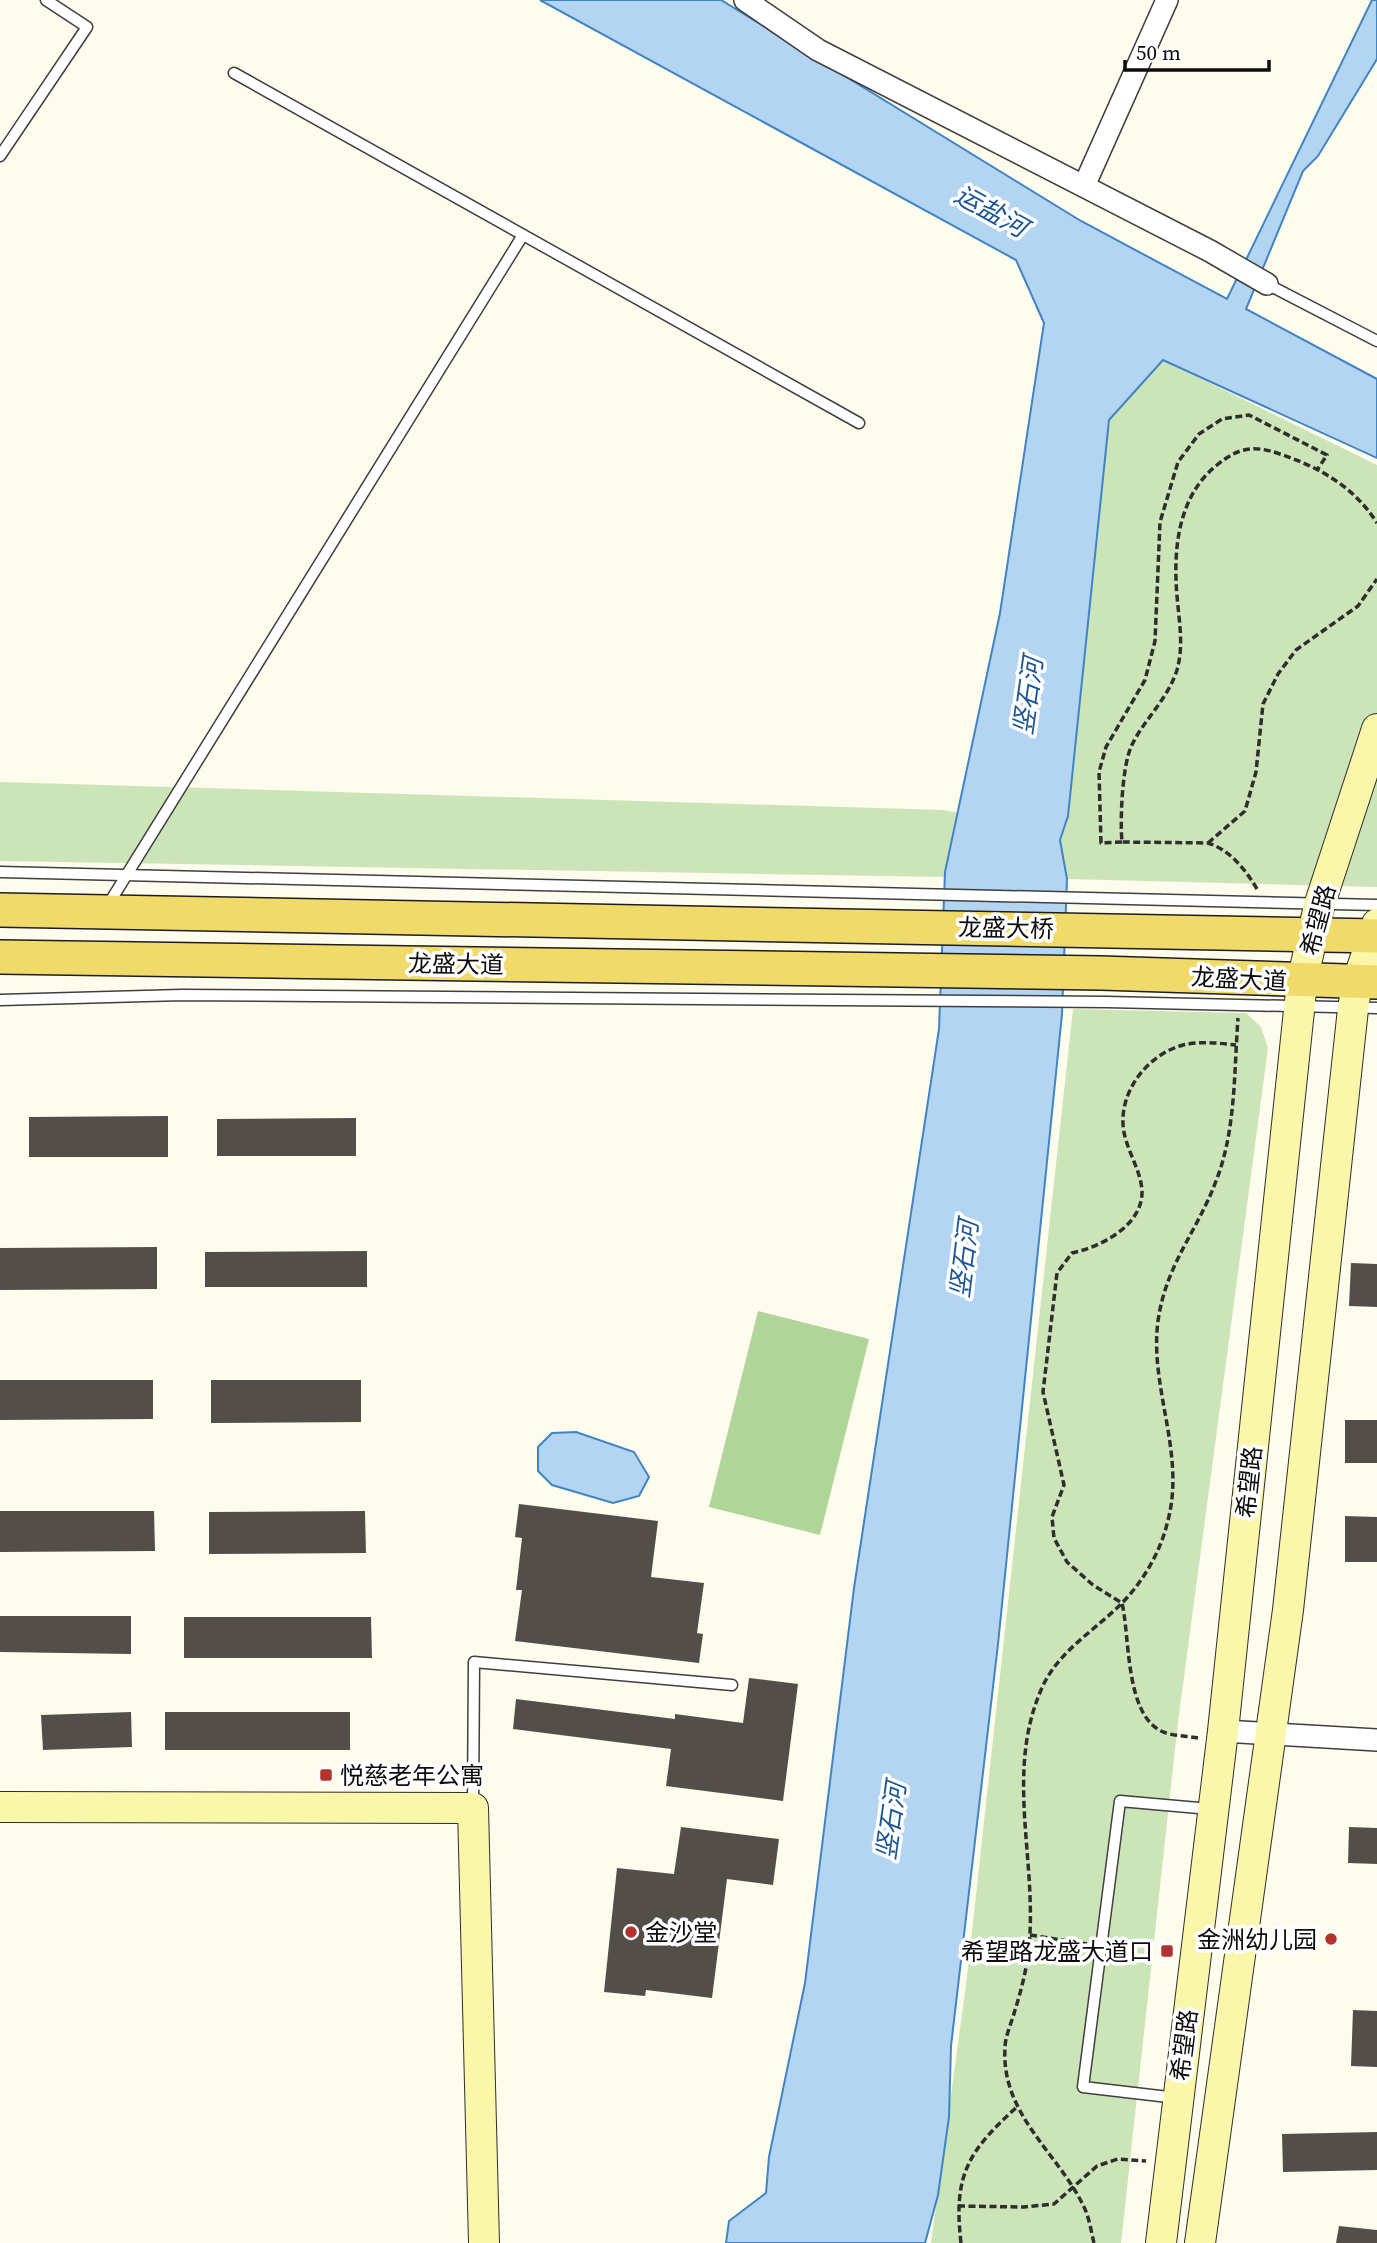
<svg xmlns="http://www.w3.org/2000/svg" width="1377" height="2243" viewBox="0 0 1377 2243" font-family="'Source Serif 4','Noto Sans SC',serif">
  <rect width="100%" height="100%" fill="#fefcec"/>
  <g fill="#cce5b8">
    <path d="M1163 360 1377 465V887L1067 879 1060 840 1068 816 1109 420Z"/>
    <path d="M0 782 944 810 958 813 945 877 0 861Z"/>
    <path d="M1073 1009 1246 1013 1261 1027 1268 1048 1178 1722 1121 2243H931L967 1977Z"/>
  </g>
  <path fill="#afd598" d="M758 1311 869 1339 820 1535 709 1507Z"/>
  <g fill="#b4d5f2" stroke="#4084c4" stroke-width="2">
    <path d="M540 0H721L1081 221 1227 299 1372 0H1377V59L1318 156 1303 171 1246 309 1377 379V458L1163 360 1109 420 1068 816 1060 840 1067 879 1062 1014 998 1644 951 2046 949 2117 938 2195 925 2243H726L729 2221 766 2193 769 2157 805 1983 854 1588 939 1029 945 872 1000 613 1044 323 1016 260Z"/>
    <path d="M576 1432 634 1452 649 1477 639 1496 613 1503 552 1485 538 1471V1447L552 1433Z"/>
  </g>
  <g fill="#544e49">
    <path d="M168 1116V1157H29V1117Z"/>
    <path d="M356 1118V1156H217V1119Z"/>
    <path d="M157 1247V1289L0 1290V1248Z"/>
    <path d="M367 1251V1287H205V1252Z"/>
    <path d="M1351 1263 1377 1264V1307L1349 1306Z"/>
    <path d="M0 1380H153V1419L0 1420Z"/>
    <path d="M211 1380H361V1422L211 1423Z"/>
    <rect x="1345" y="1420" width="32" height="43"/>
    <path d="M519 1504 658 1521 651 1577 704 1583 697 1633 703 1634 699 1663 515 1641 522 1590H516L522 1538 515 1537Z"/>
    <path d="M0 1511H154L155 1551 0 1552Z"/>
    <path d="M365 1511 366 1553 209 1554V1512Z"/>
    <path d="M1345 1516 1377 1517V1562H1345Z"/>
    <path d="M0 1616H131V1654L0 1652Z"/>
    <path d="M184 1617H371L372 1658H184Z"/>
    <path d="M749 1678 798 1684 783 1801 666 1786 671 1749 513 1729 516 1699 675 1719V1714L743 1723Z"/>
    <path d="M131 1712 132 1747 43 1750 41 1715Z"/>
    <rect x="165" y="1712" width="185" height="38"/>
    <path d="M681 1827 779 1839 773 1885 727 1879 712 1998 646 1990 645 1996 604 1992 617 1868 674 1874Z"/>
    <path d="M1349 1827 1377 1828V1864L1348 1863Z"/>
    <path d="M1353 2010 1377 2011V2067L1351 2066Z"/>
    <path d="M1377 2132V2170L1283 2172 1282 2134Z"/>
    <path d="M1339 2226 1377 2230V2243H1336Z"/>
  </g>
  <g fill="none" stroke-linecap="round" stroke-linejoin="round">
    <g stroke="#3f3f3f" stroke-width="13">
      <g id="lane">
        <path d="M234 73 859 423"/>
        <path d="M0 156 87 27 46 0"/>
        <path d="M1267 284 1377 341"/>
        <path d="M0 872 1377 905"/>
        <path d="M108 905 523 235"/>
        <path d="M0 1000 182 995 1107 1002 1377 1008"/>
        <path d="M473 1805 474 1662 732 1685"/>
        <path d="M1177 2098 1083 2087 1120 1801 1210 1809"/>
      </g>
    </g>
    <g stroke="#3f3f3f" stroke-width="24">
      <g id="street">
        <path d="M745 0 818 50 1210 251 1267 284"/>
        <path d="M1084 186 1167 0"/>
        <path d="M1223 1731 1377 1740"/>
      </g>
    </g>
    <g stroke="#2e2e2e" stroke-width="32">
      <g id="secondary">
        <path d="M0 1807 473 1808 484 2243"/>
        <path d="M1161 2243 1223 1731 1302 982 1319 906 1377 729"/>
        <path d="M1200 2243 1288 1610 1353 1009 1357 983 1377 924"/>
      </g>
    </g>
    <g stroke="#1d1d1d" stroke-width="36">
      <g id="primary">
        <path d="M0 910 1377 936"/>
        <path d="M0 957 1101 973 1377 982"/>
      </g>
    </g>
    <g stroke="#2e2e2e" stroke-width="3.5" stroke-dasharray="7 3.5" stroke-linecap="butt">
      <path d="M1122 842 1101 843 1099 772 1106 747 1145 680 1155 641 1160 522 1178 462 1199 434 1222 419 1249 415 1327 455 1317 470"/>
      <path d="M1208 843 1245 811 1256 772 1263 704 1278 674 1296 650 1358 606 1377 579"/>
      <path d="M1257 889C1245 869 1230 850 1208 843L1122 842C1120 820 1122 768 1131 747 1143 720 1167 701 1177 670 1184 645 1179 621 1177 596 1173 549 1178 496 1217 465 1239 447 1254 445 1280 454 1321 468 1354 487 1377 523"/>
      <path d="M1198 1738C1187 1736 1171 1736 1161 1731 1125 1713 1130 1637 1122 1603L1093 1585 1067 1562 1054 1538 1052 1517 1064 1485 1043 1392 1057 1273 1072 1253C1100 1247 1143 1226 1142 1191 1141 1169 1124 1147 1123 1124 1121 1089 1149 1054 1183 1045 1200 1041 1218 1043 1236 1045"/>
      <path d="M1030 1935 1087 1944"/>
      <path d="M958 2206 1024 2207 1054 2204 1097 2166 1118 2159 1146 2161"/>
      <path d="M961 2243C953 2175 968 2151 1018 2106"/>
      <path d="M1094 2243C1091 2231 1089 2216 1083 2205 1057 2152 1001 2114 1005 2048 1005 2036 1012 2022 1015 2010 1023 1985 1029 1959 1030 1933 1034 1851 1007 1769 1041 1690 1057 1652 1093 1632 1121 1604 1142 1583 1160 1553 1167 1524 1187 1455 1149 1389 1158 1321 1166 1264 1197 1232 1216 1181 1236 1131 1234 1071 1238 1018"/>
    </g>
    <use href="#lane" stroke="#fff" stroke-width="10"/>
    <use href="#street" stroke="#fff" stroke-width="21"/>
    <use href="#secondary" stroke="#faf7ab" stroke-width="30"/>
    <use href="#primary" stroke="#efda6a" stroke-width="33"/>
  </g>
  <g fill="#b2322d" stroke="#fff" stroke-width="2.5">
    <rect x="319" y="1768" width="14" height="14" rx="3.5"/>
    <circle cx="631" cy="1932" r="7"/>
    <circle cx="1331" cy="1939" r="7"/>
    <rect x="1160" y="1944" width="14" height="14" rx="3.5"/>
  </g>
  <g text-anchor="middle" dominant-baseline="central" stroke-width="7" stroke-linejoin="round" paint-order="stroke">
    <g font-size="24" fill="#0c0c0c" stroke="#fff">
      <text transform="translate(1318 920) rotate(-75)">希望路</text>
      <text transform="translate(1006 928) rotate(1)">龙盛大桥</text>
      <text transform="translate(456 964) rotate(1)">龙盛大道</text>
      <text transform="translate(1239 979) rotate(3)">龙盛大道</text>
      <text transform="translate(1249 1482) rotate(-84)">希望路</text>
      <text transform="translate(1184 2045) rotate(-83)">希望路</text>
    </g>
    <g font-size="24" fill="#0c0c0c" stroke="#fff" text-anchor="start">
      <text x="340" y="1775">悦慈老年公寓</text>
      <text x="645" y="1932">金沙堂</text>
      <text x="1317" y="1939" text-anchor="end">金洲幼儿园</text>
      <text x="1153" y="1951" text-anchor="end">希望路龙盛大道口</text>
    </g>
    <g font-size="26" font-style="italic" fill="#1e5795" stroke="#fff">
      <text transform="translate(991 211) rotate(29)">运盐河</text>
      <text transform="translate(1028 696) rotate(-82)">竖石河</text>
      <text transform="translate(964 1259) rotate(-83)">竖石河</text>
      <text transform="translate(891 1821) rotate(-82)">竖石河</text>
    </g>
  </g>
  <path d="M1125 60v10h144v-10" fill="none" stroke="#0c0c0c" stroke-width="3.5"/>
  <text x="1136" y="60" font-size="21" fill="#0c0c0c" stroke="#ffffff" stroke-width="5" paint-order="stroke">50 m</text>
</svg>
